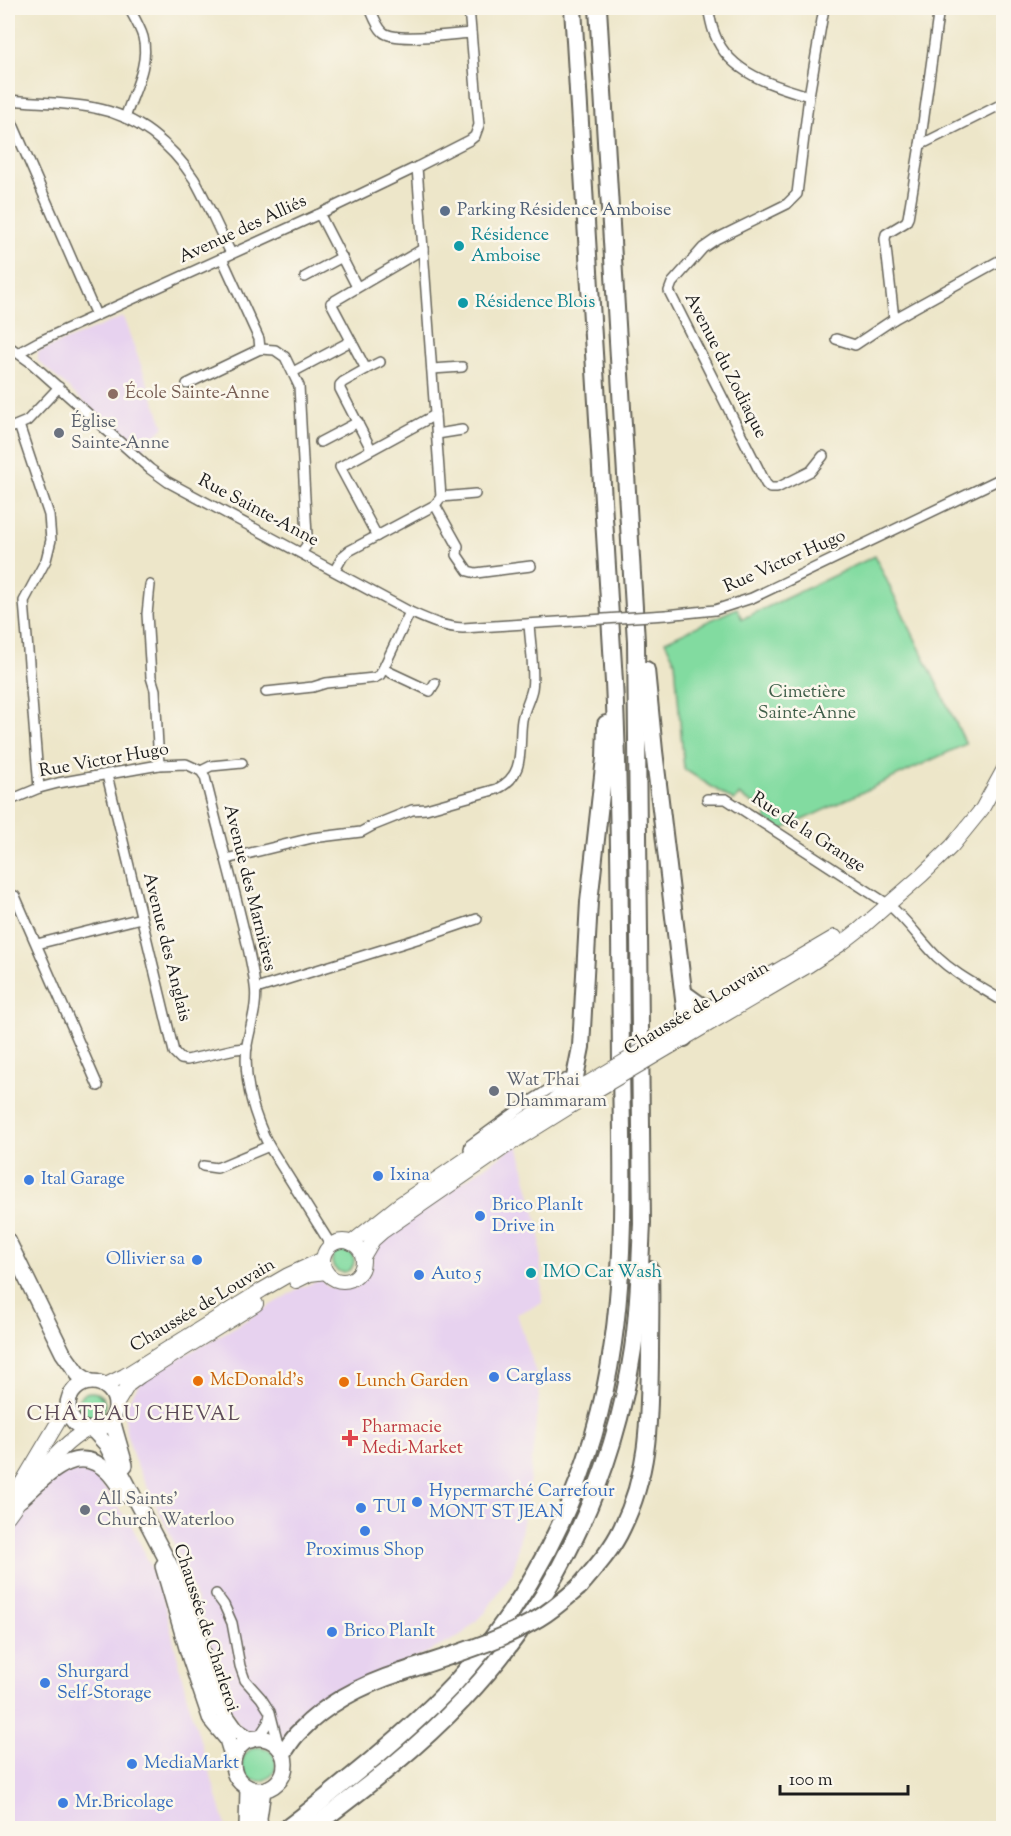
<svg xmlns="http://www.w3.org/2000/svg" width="1011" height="1836" viewBox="0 0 1011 1836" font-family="'Sorts Mill Goudy',serif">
  <rect width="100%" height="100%" fill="#fbf7ec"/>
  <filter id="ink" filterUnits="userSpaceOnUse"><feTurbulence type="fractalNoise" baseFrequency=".0167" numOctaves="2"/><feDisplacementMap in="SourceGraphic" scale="12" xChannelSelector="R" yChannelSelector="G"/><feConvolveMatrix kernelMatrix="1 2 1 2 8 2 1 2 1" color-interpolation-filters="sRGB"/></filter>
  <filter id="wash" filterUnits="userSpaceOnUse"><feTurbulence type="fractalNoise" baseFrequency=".008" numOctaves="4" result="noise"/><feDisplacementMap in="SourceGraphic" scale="24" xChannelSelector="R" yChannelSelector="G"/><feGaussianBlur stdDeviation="1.35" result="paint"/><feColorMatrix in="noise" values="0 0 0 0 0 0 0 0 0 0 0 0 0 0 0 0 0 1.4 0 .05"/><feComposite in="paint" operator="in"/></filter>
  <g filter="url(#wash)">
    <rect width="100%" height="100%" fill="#ede6c9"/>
    <g fill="#e7d2ef">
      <path d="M123 317 164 427 140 452 38 361V352Z"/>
      <path d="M518 1144 540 1233 542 1303 517 1314 540 1386 528 1495 516 1560 512 1572 485 1613 459 1637 319 1705 286 1742 242 1730 229 1706 199 1606 170 1534 134 1459 126 1432 125 1417 128 1402 139 1384 158 1370 228 1331 299 1288 321 1280 328 1287 356 1288 371 1271 373 1251 385 1235Z"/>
      <path d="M77 1470 96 1476 132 1526 161 1589 187 1697 226 1826 223 1828H8V1531L55 1477Z"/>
    </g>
    <g fill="#82dba0" stroke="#4f7c5e" stroke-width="1.5">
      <path d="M875 556 966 744 781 830 765 819 768 813 739 795 734 801 684 769 675 662 665 641 737 608 742 619Z"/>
      <circle cx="343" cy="1261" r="11"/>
      <circle cx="91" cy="1406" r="14"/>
      <circle cx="259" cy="1764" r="17"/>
    </g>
  </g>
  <g filter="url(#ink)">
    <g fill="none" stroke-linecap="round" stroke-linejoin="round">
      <g stroke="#656359" stroke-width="12">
        <g id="street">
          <path d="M370 8C373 15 377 27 383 32 395 43 454 34 471 33"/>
          <path d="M708 8C710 16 711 26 715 35 729 73 774 86 809 96"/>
          <path d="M8 100C36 103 67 102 95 108 137 116 171 144 194 179 208 203 218 229 231 253"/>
          <path d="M8 113 96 315"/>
          <path d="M125 118C133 93 150 64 143 37 140 27 134 17 129 8"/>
          <path d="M920 145 1004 103"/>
          <path d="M317 215 321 217 357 287"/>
          <path d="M222 258 259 339 260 349"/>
          <path d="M305 277 342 257"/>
          <path d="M894 319 1004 258"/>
          <path d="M836 339 855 345 894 319 885 239 886 234 906 222 908 218 920 145 939 8"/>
          <path d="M8 346 29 361 150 469 168 482 410 612C428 620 443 627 463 628L573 621"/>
          <path d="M18 353 38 342 317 215 417 167 470 140 475 136 479 125 469 8"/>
          <path d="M366 369 380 362"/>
          <path d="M432 369 462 367"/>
          <path d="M293 372 351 341"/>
          <path d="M187 384 260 349 275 350 285 357 299 386 307 536V545L301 553"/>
          <path d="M19 425 49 515 51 540 46 560 24 601 39 788"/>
          <path d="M8 429 27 421 59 387"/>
          <path d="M437 434 462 430"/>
          <path d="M320 442 358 422"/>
          <path d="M371 449 340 389V385L343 382 366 369 331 303 423 249"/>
          <path d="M823 456 811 471 777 488H770L766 484 669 291 672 283 703 248 716 239 787 204 797 194 809 96 824 8"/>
          <path d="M441 497 475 494"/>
          <path d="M435 505 458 546 457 555 468 571 476 573 531 566"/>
          <path d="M377 536 340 467 435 415"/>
          <path d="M335 570 343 556 349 551 435 505 441 497 417 167"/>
          <path d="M150 585 147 614 151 677 155 690 159 765"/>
          <path d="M666 615 715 610 752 598 1004 477"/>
          <path d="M383 669 430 691 435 683"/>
          <path d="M266 692 313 687 326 683 374 678 380 675 383 669 410 612"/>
          <path d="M201 771 205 777C216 822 228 866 239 910 245 935 252 961 255 986 258 1005 250 1027 247 1045 243 1080 254 1116 269 1146L331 1245"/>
          <path d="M201 771 211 766 242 763"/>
          <path d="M107 775 174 1052 181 1059 187 1060 235 1049 247 1048"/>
          <path d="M707 799H726L889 905C907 920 920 940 937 957 957 976 981 987 1004 1002"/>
          <path d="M8 801 39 788 58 783 159 765 186 764 201 771"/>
          <path d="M226 859 312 838 361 832 372 826 412 810 426 809 497 789C527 775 518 746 522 720 524 709 530 699 532 689 535 673 530 641 529 624"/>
          <path d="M15 896 98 1086"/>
          <path d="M37 944 141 918"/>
          <path d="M256 989 433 934 477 919"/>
          <path d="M471 1155 469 1149 470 1145 529 1102 565 1079"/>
          <path d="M203 1166 217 1168 269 1146"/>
          <path d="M216 1594 224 1605 232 1623 240 1666 245 1680 261 1698 270 1712 279 1747"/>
          <path d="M258 1738 268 1723 270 1714"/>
        </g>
      </g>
      <g stroke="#656359" stroke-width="16">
        <g id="secondary">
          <path d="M678 1029 835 937"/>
          <path d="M678 1042 809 965 841 944 859 930 922 875 952 846 982 809 1004 769"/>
          <circle cx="343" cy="1261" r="20"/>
          <path d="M351 1243 400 1204 507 1131 557 1099 588 1083"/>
          <path d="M363 1257 373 1240 382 1232 505 1147 590 1094"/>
          <path d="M296 1281 310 1274 326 1272"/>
          <path d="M104 1386 124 1376 262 1290 288 1275 323 1259"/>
          <path d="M116 1405 128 1385 140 1376 256 1304"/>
          <path d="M8 1500 23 1481 67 1407"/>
          <path d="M8 1516C28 1489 57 1445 87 1430"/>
        </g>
      </g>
      <g stroke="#656359" stroke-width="18">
        <g id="primary">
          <path d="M8 1241 63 1353 78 1374 90 1382"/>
          <circle cx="92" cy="1406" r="24"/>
          <path d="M112 1420 125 1465"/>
          <path d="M93 1430 106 1444 177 1579 198 1638 216 1702 236 1730 251 1740"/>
          <path d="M21 1499C45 1478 76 1440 108 1472 115 1479 120 1488 125 1495"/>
          <path d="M163 1566 190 1658 211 1720 227 1739 233 1759"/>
          <circle cx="259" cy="1764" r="26"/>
          <path d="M247 1828 248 1788"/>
          <path d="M260 1828 259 1818 263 1790"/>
        </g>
      </g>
      <g stroke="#656359" stroke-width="20">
        <g id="highway">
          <path d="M646 670 654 751 687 1024 684 1038"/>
          <path d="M684 994C698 1002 698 1008 716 1008"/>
          <path d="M557 1099 569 1087 575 1077 581 1047 589 902 605 758 606 724"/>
          <path d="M579 1587C595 1568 612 1550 622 1528 650 1471 649 1418 650 1357 650 1328 651 1299 650 1270"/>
          <path d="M283 1753C288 1746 293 1737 300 1731 328 1702 364 1684 402 1672"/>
          <path d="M287 1828C309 1812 330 1794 351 1777 388 1747 423 1717 455 1683 541 1589 596 1469 613 1343 626 1252 622 1155 621 1064 620 936 620 809 614 682L573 8"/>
          <path d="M312 1828C365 1788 418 1748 464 1699 554 1604 614 1479 633 1349 639 1307 640 1265 642 1223L636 641 598 8"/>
        </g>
      </g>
      <use href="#street" stroke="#fff" stroke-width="9"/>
      <use href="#secondary" stroke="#fff" stroke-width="14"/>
      <use href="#primary" stroke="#fff" stroke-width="15"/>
      <use href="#highway" stroke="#fff" stroke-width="16"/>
      <g stroke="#656359" stroke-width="12" stroke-linecap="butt">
        <path id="street-bridge" d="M573 621 666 615"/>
      </g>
      <g stroke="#656359" stroke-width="16" stroke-linecap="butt">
        <g id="secondary-bridge">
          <path d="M588 1083 677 1030"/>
          <path d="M590 1094 678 1042"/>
        </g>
      </g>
      <g stroke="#656359" stroke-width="20" stroke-linecap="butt">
        <path id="highway-bridge" d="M402 1672C448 1656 497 1643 539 1618 554 1609 566 1598 579 1587"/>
      </g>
      <use href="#street-bridge" stroke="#fff" stroke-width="9"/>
      <use href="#secondary-bridge" stroke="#fff" stroke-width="14"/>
      <use href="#highway-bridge" stroke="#fff" stroke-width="16"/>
    </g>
  </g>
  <circle fill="#5c6f8a" stroke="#fbf7ec" stroke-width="2" cx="445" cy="211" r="6"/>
  <g fill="#0f9aa8" stroke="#fbf7ec" stroke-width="2">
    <circle cx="459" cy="246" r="6"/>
    <circle cx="463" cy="303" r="6"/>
    <circle cx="531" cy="1273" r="6"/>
  </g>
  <circle fill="#8d6e63" stroke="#fbf7ec" stroke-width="2" cx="113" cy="394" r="6"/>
  <g fill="#6b7280" stroke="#fbf7ec" stroke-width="2">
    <circle cx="59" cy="433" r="6"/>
    <circle cx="494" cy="1091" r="6"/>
    <circle cx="85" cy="1510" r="6"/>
  </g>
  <g fill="#3f7fe0" stroke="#fbf7ec" stroke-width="2">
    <circle cx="378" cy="1176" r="6"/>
    <circle cx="29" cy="1180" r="6"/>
    <circle cx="480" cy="1216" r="6"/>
    <circle cx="197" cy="1260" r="6"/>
    <circle cx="419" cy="1275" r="6"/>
    <circle cx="494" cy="1377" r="6"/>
    <circle cx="417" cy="1502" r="6"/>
    <circle cx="361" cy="1508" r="6"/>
    <circle cx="365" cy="1531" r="6"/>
    <circle cx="332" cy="1632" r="6"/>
    <circle cx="45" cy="1683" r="6"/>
    <circle cx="132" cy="1764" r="6"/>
    <circle cx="63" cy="1803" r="6"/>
  </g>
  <g fill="#e8710a" stroke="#fbf7ec" stroke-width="2">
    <circle cx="198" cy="1381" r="6"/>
    <circle cx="344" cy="1382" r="6"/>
  </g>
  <path fill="#e0444e" stroke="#fbf7ec" stroke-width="2" d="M347 1429h6v6h6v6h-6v6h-6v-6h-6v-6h6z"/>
  <g text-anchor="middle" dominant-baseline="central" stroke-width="5" stroke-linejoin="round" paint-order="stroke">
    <g font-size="18" fill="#4e5e75" stroke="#fbf7ec" text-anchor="start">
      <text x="457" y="211">Parking Résidence Amboise</text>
    </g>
    <g font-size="18" fill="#1c1c1c" stroke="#fbf7ec">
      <text transform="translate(243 230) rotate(-25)">Avenue des Alliés</text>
      <text transform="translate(725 366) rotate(63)">Avenue du Zodiaque</text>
      <text transform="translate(258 511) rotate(28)">Rue Sainte-Anne</text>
      <text transform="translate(785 562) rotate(-24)">Rue Victor Hugo</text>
      <text transform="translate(104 761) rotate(-10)">Rue Victor Hugo</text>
      <text transform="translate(808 833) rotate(33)">Rue de la Grange</text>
      <text transform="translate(249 888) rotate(76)">Avenue des Marnières</text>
      <text transform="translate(166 947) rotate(76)">Avenue des Anglais</text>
      <text transform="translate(697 1009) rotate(-31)">Chaussée de Louvain</text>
      <text transform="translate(203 1306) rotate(-31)">Chaussée de Louvain</text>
      <text transform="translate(205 1628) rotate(72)">Chaussée de Charleroi</text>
    </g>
    <g font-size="18" fill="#0d838f" stroke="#fbf7ec" text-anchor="start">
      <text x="471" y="236">Résidence<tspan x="471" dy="21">Amboise</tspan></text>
      <text x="475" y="303">Résidence Blois</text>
      <text x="543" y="1273">IMO Car Wash</text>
    </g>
    <g font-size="18" fill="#785e54" stroke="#fbf7ec" text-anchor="start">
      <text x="125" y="394">École Sainte-Anne</text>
    </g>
    <g font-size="18" fill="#5b616d" stroke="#fbf7ec" text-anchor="start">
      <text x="71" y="423">Église<tspan x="71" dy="21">Sainte-Anne</tspan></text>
      <text x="506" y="1081">Wat Thai<tspan x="506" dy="21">Dhammaram</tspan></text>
      <text x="97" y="1500">All Saints’<tspan x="97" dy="21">Church Waterloo</tspan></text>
    </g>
    <g font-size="18" fill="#405f4a" stroke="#fbf7ec">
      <text x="807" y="693">Cimetière<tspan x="807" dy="21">Sainte-Anne</tspan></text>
    </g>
    <g font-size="18" fill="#366cbe" stroke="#fbf7ec" text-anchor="start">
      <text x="390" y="1176">Ixina</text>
      <text x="41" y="1180">Ital Garage</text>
      <text x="492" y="1206">Brico PlanIt<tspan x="492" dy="21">Drive in</tspan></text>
      <text x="185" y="1260" text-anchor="end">Ollivier sa</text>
      <text x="431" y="1275">Auto 5</text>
      <text x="506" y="1377">Carglass</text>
      <text x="429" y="1492">Hypermarché Carrefour<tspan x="429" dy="21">MONT ST JEAN</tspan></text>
      <text x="373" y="1508">TUI</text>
      <text x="365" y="1551" text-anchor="middle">Proximus Shop</text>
      <text x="344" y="1632">Brico PlanIt</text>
      <text x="57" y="1673">Shurgard<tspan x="57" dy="21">Self-Storage</tspan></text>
      <text x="144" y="1764">MediaMarkt</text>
      <text x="75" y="1803">Mr.Bricolage</text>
    </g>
    <g font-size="18" fill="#c56008" stroke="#fbf7ec" text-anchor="start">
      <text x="210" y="1381">McDonald's</text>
      <text x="356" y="1382">Lunch Garden</text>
    </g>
    <g font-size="18" fill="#be3a42" stroke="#fbf7ec" text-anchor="start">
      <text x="362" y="1428">Pharmacie<tspan x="362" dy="21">Medi-Market</tspan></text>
    </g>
    <g font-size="20" letter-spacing="1.5" fill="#5d4b58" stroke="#fbf7ec">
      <text x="134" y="1415">CHÂTEAU CHEVAL</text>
    </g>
  </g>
  <rect width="1011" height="1836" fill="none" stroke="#fbf7ec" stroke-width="30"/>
  <path d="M780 1785v9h128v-9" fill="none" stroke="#1c1c1c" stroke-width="3"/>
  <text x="789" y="1785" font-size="18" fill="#1c1c1c" stroke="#fbf7ec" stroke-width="4.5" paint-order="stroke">100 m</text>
</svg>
